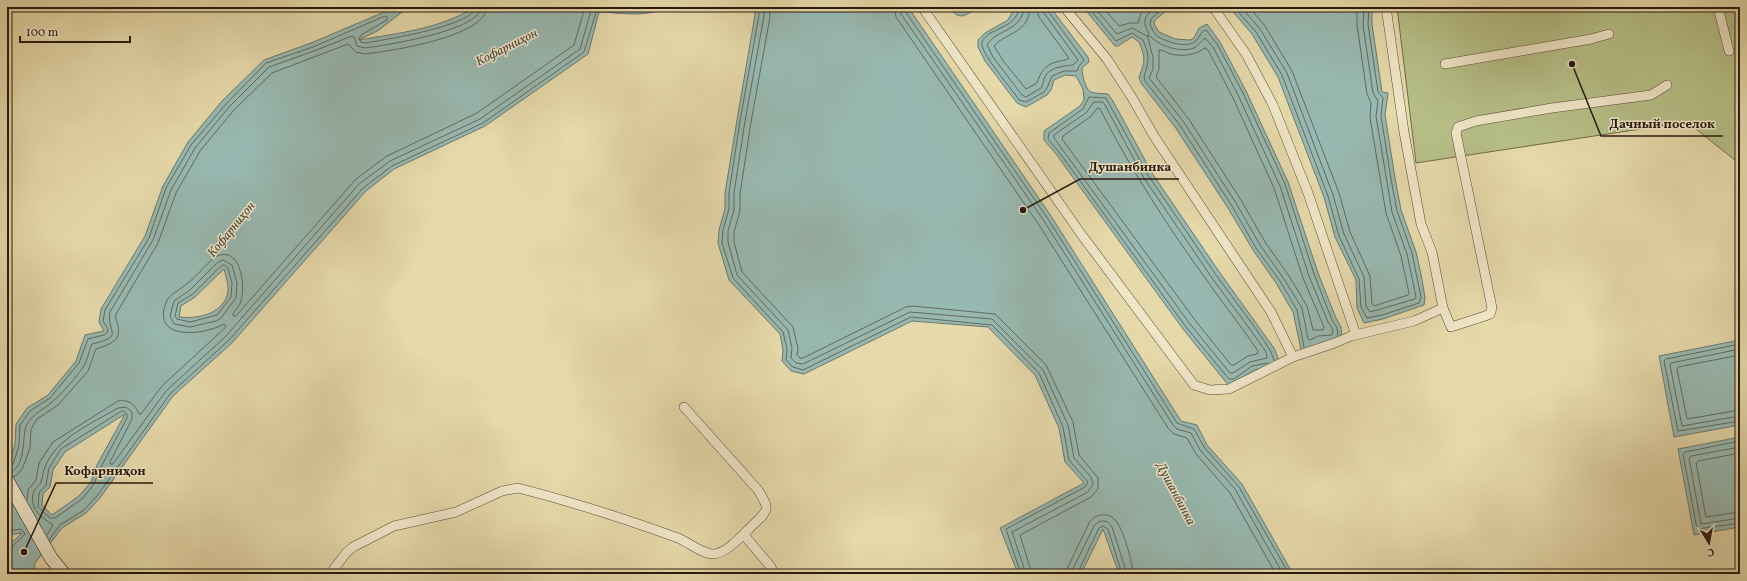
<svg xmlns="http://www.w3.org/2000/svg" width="1747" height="581" viewBox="0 0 1747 581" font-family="Vollkorn,serif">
  <rect width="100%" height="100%" fill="#e6d9aa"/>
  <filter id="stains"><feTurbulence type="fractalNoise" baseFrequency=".005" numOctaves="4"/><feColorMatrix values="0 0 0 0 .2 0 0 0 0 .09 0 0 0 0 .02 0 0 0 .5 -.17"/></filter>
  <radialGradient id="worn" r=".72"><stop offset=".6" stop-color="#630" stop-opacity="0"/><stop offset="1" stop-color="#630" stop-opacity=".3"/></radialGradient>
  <path fill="#b6bf87" stroke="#6f6c4a" d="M1397 7H1740V164L1687 122 1416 163Z"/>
  <g fill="#98b9b1" stroke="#6b7970" fill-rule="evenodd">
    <path d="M396 7H413L406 9 379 30 359 40C399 33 440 29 475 7H668C644 18 624 13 599 12L588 54 485 126 394 169 366 191 232 343 173 396 100 498 86 513 62 528 35 563 34 574H7V547L22 533 7 535V467L15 445 16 424 27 408 48 395 76 361 85 335 104 331 99 322 101 309 145 236 163 186 188 142 222 101 264 60 311 43ZM224 269C226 277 230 288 227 296 220 315 196 319 179 317L181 306 195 297ZM125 414 97 465 91 482 79 496 52 515 42 505 43 494 50 487 53 470 65 452Z"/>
    <path d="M754 7H908L1051 216 1181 421 1197 425 1207 445 1242 484 1293 574H1119L1103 529 1081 574H1018L1000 528 1084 483 1065 462 1059 428 1035 375 988 327 912 321 804 374 791 371 782 361 783 350 780 334 729 280 718 243 719 230 725 209V193L737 120 755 15Z"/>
    <path d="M950 7H979C967 14 959 23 950 7Z"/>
    <path d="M1015 7H1050L1088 57 1089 62 1082 68C1082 74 1085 89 1091 92 1095 94 1103 93 1108 94L1113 101 1152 173 1220 273 1274 348 1278 358V364L1275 366 1254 370 1229 386 1183 329 1056 154 1044 140V131L1080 106 1084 100 1083 89 1076 76 1065 75 1054 80 1051 90 1047 95 1026 107 1017 103 985 61 978 47V40L985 33 1008 20Z"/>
    <path d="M1083 7H1171L1155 20 1154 24 1159 32 1175 39 1190 40 1194 38 1199 28 1207 24 1220 42 1246 91 1288 182 1318 273 1336 318 1341 327 1342 338 1302 354 1293 312 1276 283 1253 250 1228 208 1175 127 1141 83 1139 77C1145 61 1146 59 1139 42L1132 37 1118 46H1115Z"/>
    <path d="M1229 7H1372V24L1382 92 1388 93 1385 115 1395 178 1401 210 1416 252 1421 274 1425 297 1424 305 1383 319 1364 323 1357 308 1356 280 1335 237 1324 197 1278 77 1252 34Z"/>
    <path d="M1740 340V425L1674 437 1659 356Z"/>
    <path d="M1740 437V527L1694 535 1678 449Z"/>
  </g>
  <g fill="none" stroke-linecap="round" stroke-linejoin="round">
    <g stroke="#606a60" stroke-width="1">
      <path d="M758 7 759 15 740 121 729 193V209L723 230 722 243 733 278 783 332 787 349 786 360 793 367 803 370 911 317 992 325 1039 373 1063 427 1069 460 1088 482 1085 487 1006 529 1021 574"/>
      <path d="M763 7 764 16 745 121 734 193V210L728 231V242L737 275 788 330 792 348 791 358 796 363 803 364 910 312 992 319 1043 370 1068 425 1074 458 1091 477 1093 484 1088 492 1012 532 1026 574"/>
      <path d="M769 7 770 17 751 122 740 194V211L734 232V242L742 272 793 327 798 348 797 355 800 358H803L906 307 913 306 995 314 1046 365 1073 422 1079 455 1098 478V489L1091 497 1020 535 1032 574"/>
      <path d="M894 7 896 17 1039 225 1168 428 1174 434 1187 438 1196 454 1230 493 1276 574"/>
      <path d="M900 7 901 14 1044 221 1173 425 1177 429 1191 433 1200 450 1235 489 1283 574"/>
      <path d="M905 7V11L1048 219 1177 423 1194 429 1204 447 1239 487 1289 574"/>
      <path d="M1019 7C1017 30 988 27 982 42 979 52 1013 90 1019 100L1026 102 1044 92 1047 88 1052 76 1064 71H1077L1079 66 1084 60 1048 11 1047 7"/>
      <path d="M1024 7C1022 32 996 29 987 45L993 57 1022 95 1026 97 1041 88C1044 84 1043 79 1046 75 1051 67 1064 66 1073 65L1078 60 1044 13 1042 7"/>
      <path d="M1030 7C1029 34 1006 32 994 46L1004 62 1026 89 1037 83C1040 73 1045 65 1056 62 1061 60 1065 61 1069 58L1039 17 1036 7"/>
      <path d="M1088 7 1116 41 1132 33 1143 40C1150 57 1149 60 1144 77L1145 81 1179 124 1232 206 1256 248 1280 281 1297 310 1304 347"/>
      <path d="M1094 7 1117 34 1132 28 1147 36 1149 34C1141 20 1145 16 1156 7"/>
      <path d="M1102 7 1119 26 1130 23H1138L1141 13 1146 7"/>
      <path d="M1164 7 1151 19 1150 25C1152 29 1154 33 1157 36 1166 42 1187 49 1196 41 1200 37 1200 32 1206 30L1217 44 1243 93 1285 184 1314 274 1332 320 1337 328 1338 336"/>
      <path d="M1234 7 1256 32 1282 75 1328 196 1339 236 1359 279 1361 307 1367 318 1382 315 1419 303 1421 297 1412 253 1397 211 1391 179 1381 116 1383 98 1378 92 1368 24 1369 7"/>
      <path d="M1241 7 1260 29 1287 73 1333 195 1344 234 1364 277 1366 306 1370 312 1415 299 1416 297 1407 254 1392 212 1376 116 1378 101 1373 93 1363 25 1364 7"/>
      <path d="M1249 7 1265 26 1292 71 1339 193 1350 232 1370 276 1372 304 1374 306 1408 295 1409 293 1401 256 1386 213 1370 118 1371 103 1367 94 1357 25V7"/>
      <path d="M1148 36H1150C1159 46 1181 53 1194 48 1199 45 1201 41 1205 38L1213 47 1238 95 1280 186 1309 276 1328 322 1333 330 1332 335 1318 336 1310 340 1308 339 1302 308 1284 279 1260 245 1236 203 1183 121 1149 78 1153 69V58Z"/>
      <path d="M1205 48 1208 50 1233 98 1274 188 1303 278 1324 327 1323 330H1313L1307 306 1289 276 1265 242 1241 200 1188 118 1156 77 1159 69V50C1163 50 1167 53 1171 54 1183 57 1195 55 1205 48Z"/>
      <path d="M1094 102H1103L1105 105 1144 178 1212 278 1252 332 1266 352 1267 358 1250 362 1233 373H1230L1190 324 1054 138V135L1058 132 1086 113Z"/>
      <path d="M1098 108 1100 109C1131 170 1168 227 1208 282 1224 305 1242 327 1258 351L1257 354 1248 356 1234 365H1231L1195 320 1062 139 1063 136 1090 117Z"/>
      <path d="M223 260 232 265 237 283 236 298 221 318 216 321 190 327 174 324 170 316 174 301 190 290 217 263Z"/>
      <path d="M224 265 228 268 232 283 231 297 217 315 190 322 177 319 175 316 178 303 193 294 220 267Z"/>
      <path d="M1740 344 1666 359 1664 361 1678 431 1740 421"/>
      <path d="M1740 349 1671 363 1670 365 1682 426 1740 416"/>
      <path d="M1740 355 1678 367 1677 369 1687 419 1740 410"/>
      <path d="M1268 363 1252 366 1234 379H1229L1186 327 1059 152 1048 139 1049 133 1083 109 1089 97 1106 98 1148 175 1216 275 1256 329 1270 350 1274 360"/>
      <path d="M124 411 127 414V418L101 467 94 484 82 499 55 518H50L38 507 39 493 46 485 49 468 61 449 120 412Z"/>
      <path d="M1740 441 1685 452 1683 454 1697 529 1740 523"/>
      <path d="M1740 447 1691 456 1689 458 1701 524 1740 518"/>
      <path d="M1740 453 1698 461 1696 463 1706 517 1740 512"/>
      <path d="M7 467 13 464 19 446 20 425 30 411 50 398 79 363 88 339 104 335 107 333 108 329 103 321 105 310 149 238 166 188 191 145 226 104 266 63 313 47 385 16 387 17V20L361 35 359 39 361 42 365 43C383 40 474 26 476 7"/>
      <path d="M7 472C28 471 21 434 27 424 35 412 42 411 52 402 59 397 81 372 85 364 88 358 89 350 92 344 126 336 106 333 110 312L153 240 171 190 195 148 229 107 269 67 314 51 352 36 354 37 357 46 365 48C386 45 480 31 481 7"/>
      <path d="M14 477 19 473 23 467 30 448 31 429 37 419 58 405 88 371 96 349C107 345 122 342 118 326 117 321 115 320 116 314L158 243 176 193 200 151 233 111 272 73 348 44 356 52 365 54C390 51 486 37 487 7"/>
      <path d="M27 500 28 490 36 480 39 463 53 442 118 401C128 399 135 404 139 414H141L162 386 226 327 224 324C203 336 149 341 167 300 170 295 176 292 181 288 194 280 203 267 215 257 240 244 246 284 241 301 240 306 235 310 233 314V316H236L356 179 387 156 477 113 574 45 585 7"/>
      <path d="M7 531 21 529 25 534 11 548 7 550"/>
      <path d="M47 535 53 525C41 517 28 508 34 491 36 487 40 486 41 482 43 477 43 471 45 467 55 439 94 422 118 408L126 407 132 412V419L110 462V464H113L166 391 225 337 359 184 390 161 480 119 580 49 592 7"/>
      <path d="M49 540 60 525 84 510 97 496 170 394 229 340 363 188 392 166 483 123 584 52 597 9C617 3 639 17 659 7"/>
      <path d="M1066 574 1068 567 1089 523C1095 514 1108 511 1116 521 1123 529 1133 563 1133 574"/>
      <path d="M1072 574 1073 569 1094 526C1100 519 1108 519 1112 527L1127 574"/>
      <path d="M1077 574 1099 528 1103 526 1108 529 1122 574"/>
    </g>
    <g stroke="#584a35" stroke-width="10">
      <g id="street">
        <path d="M922 7 1081 234 1194 385 1210 390 1229 389 1293 357"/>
        <path d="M1064 7 1107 59 1131 96 1154 136 1271 312 1293 357 1335 343 1351 336 1414 321 1443 308"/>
        <path d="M1213 7 1246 54 1273 105 1308 193 1356 335"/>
        <path d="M1386 7 1404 132 1421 224 1432 252 1443 308 1451 327 1485 316 1490 314 1492 308 1456 133 1458 127 1476 121 1552 108 1651 95 1667 85"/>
        <path d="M1718 7 1729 51"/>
        <path d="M1445 64 1591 39 1609 34"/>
        <path d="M744 535 771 567 774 574"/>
        <path d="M330 574 346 553 353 547 394 526 456 512 502 491 518 488C573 502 626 519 678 538 688 542 704 555 714 554 728 553 745 532 755 523 770 509 769 508 758 490L684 407"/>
      </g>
    </g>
    <g stroke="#281a0e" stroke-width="14">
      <path id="secondary" d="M7 480 51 558 64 574"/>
    </g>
    <use href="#street" stroke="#efe6c8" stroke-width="9"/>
    <use href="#secondary" stroke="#efe6c8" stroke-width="13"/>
  </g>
  <g text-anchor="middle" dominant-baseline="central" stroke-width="3" stroke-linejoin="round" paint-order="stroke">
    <g font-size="13" font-style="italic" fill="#4a4a3f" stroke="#efe6c8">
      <text transform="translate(507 48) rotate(-27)">Кофарниҳон</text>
      <text transform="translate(232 230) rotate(-51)">Кофарниҳон</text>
      <text transform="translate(1175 494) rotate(62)">Душанбинка</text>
    </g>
  </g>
  <path fill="none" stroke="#281a0e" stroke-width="1.5" d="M1572 64L1601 136H1723M1023 210L1080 179H1179M24 552L56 483H153"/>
  <g fill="#281a0e" stroke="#efe6c8" stroke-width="1.5">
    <circle cx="1572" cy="64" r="4"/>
    <circle cx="1023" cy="210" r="4"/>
    <circle cx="24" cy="552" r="4"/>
  </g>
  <g font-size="13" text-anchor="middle" font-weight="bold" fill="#281a0e" stroke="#efe6c8" stroke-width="3" stroke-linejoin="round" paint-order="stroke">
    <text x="1662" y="128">Дачный поселок</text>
    <text x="1130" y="171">Душанбинка</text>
    <text x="105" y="475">Кофарниҳон</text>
  </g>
  <rect width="1747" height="581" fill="none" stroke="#e6d9aa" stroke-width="24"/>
  <rect x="8" y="8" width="1731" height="565" fill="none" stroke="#281a0e" stroke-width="2"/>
  <rect x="12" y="12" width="1723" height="557" fill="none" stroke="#281a0e"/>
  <g transform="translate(1709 543) rotate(169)" stroke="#efe6c8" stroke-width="3" paint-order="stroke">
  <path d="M0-3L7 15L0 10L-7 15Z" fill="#281a0e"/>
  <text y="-6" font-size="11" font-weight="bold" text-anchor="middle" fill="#281a0e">С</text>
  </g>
  <path d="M20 36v6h110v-6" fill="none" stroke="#281a0e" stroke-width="2"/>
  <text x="26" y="36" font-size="12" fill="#281a0e" stroke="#efe6c8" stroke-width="3" paint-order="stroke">100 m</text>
  <rect width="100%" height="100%" filter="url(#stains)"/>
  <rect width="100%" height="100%" fill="url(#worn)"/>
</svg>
